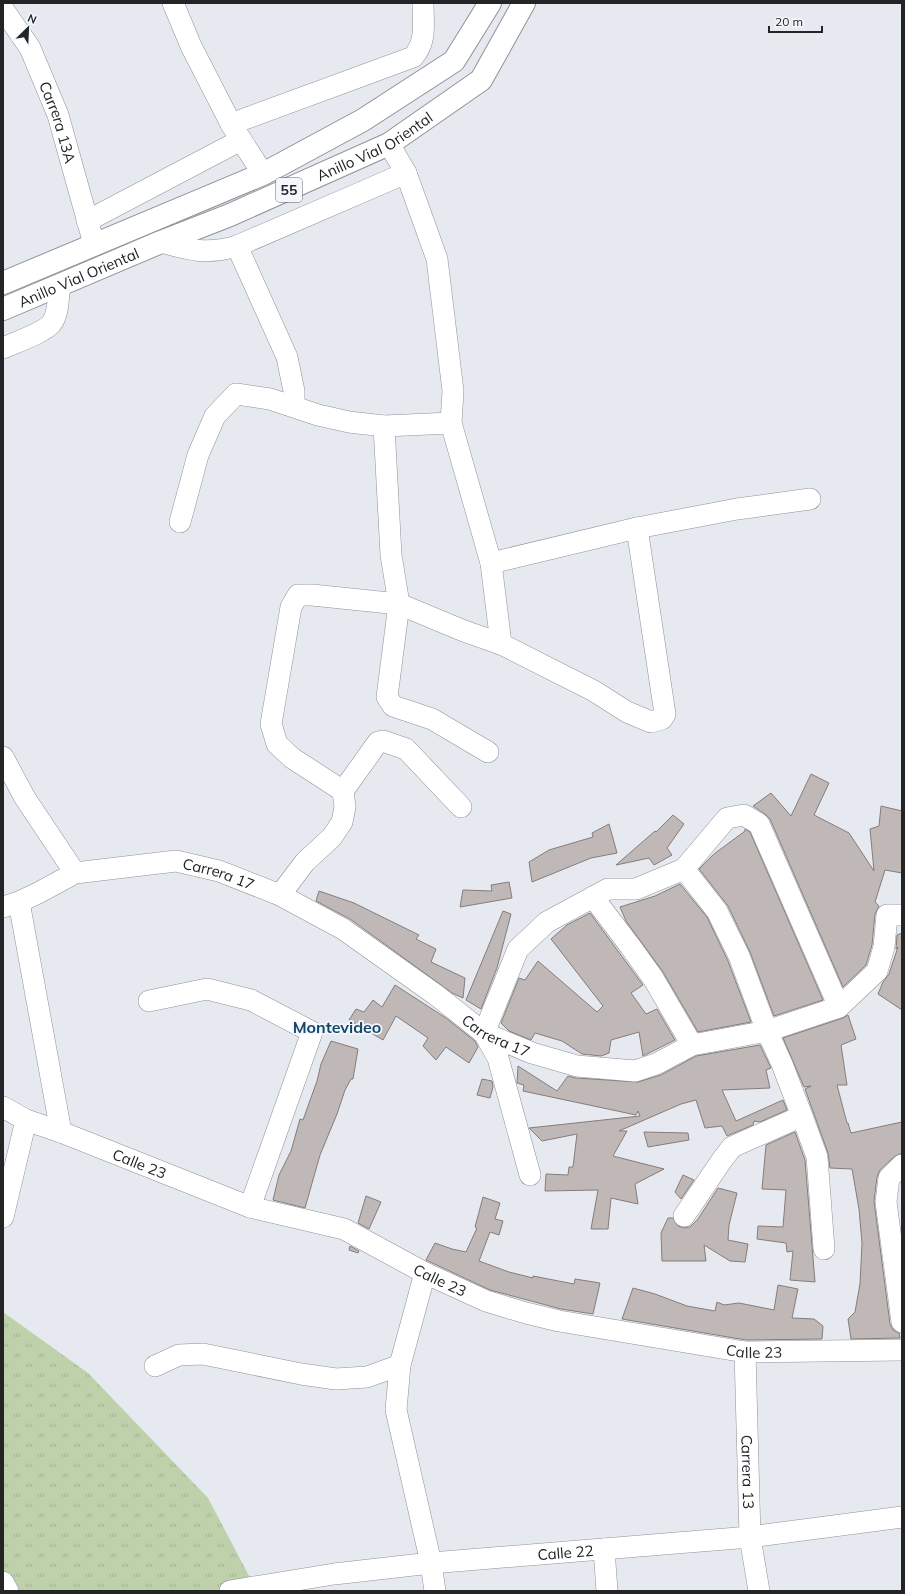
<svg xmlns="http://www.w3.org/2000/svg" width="905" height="1594" viewBox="0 0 905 1594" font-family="Mulish,sans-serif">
  <defs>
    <pattern id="grass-tufts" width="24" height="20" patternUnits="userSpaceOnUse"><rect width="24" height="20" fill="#bed1ab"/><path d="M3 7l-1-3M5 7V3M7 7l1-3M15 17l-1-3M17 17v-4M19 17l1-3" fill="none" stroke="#a3b393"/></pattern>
  </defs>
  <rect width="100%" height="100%" fill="#e6e9f0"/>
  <path fill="url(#grass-tufts)" d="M3 1312 88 1373 208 1498 257 1591H3Z"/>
  <g fill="#c0b8b6" stroke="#857d7b">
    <path d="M811 774 829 783 814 815 849 833 874 871 870 829 879 826 881 806 902 811V873L885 870 875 902 879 906 875 914 872 945 866 965 843 987 770 819 765 814 753 806 771 793 791 816Z"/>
    <path d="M673 815 684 824 667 848 672 855 654 865 649 858 616 865 655 831 656 832Z"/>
    <path d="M609 824 617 853 591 858 532 882 529 862 549 850 593 837 592 833Z"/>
    <path d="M745 829 750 832 823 1000 774 1016 750 952 728 906 699 869 714 854 745 831Z"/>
    <path d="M509 882 512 898 460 907 463 890 492 891 491 885Z"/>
    <path d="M680 884 707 917 728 961 751 1022 698 1032 663 972 626 921 620 907 655 896Z"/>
    <path d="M319 891 354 903 419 935 416 939 436 949 431 962 465 978 463 998 452 993 350 919 316 901Z"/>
    <path d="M503 911 511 914 497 968 481 1009 466 1000Z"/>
    <path d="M590 913 643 985 631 993 646 1014 657 1009 675 1040 643 1056 639 1032 611 1040 609 1053 601 1056 582 1054 562 1041 535 1033 531 1040 509 1031 501 1023 519 978 525 980 538 961 597 1012 603 1006 551 939 567 925Z"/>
    <path d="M902 933V1010L878 994 883 982 889 974 898 947 896 949 897 935Z"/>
    <path d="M395 985 446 1018 475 1041 478 1047 469 1063 446 1047 436 1060 423 1046 428 1038 396 1016 383 1040 349 1020 356 1009 364 1012 373 1000 382 1007Z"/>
    <path d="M848 1015 856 1039 841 1045 847 1085H837L847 1123H848L851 1133 902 1122V1153L894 1157 880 1170 877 1177 874 1201 890 1324 893 1330 899 1333 900 1338 851 1339 848 1319 855 1312 860 1284 862 1243 859 1209 852 1169 830 1168 828 1153 805 1089 811 1086 804 1087 783 1038 843 1018Z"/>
    <path d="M331 1041 358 1049 353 1079H351L345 1090 337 1114 320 1155 305 1208 273 1200 279 1175 291 1151 300 1119 303 1120 317 1081 321 1064Z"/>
    <path d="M760 1045 771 1068 766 1070 770 1088 722 1090 736 1121 783 1100 787 1110 760 1122 754 1121 753 1125 727 1136 722 1126 705 1128 696 1100 681 1104 619 1131H627L613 1156 664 1169 635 1184 638 1204 611 1198 608 1229H591L598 1190 545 1191 546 1174 568 1175 569 1167H573L577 1134 542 1141 529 1128 640 1116 638 1111 636 1115 523 1091 524 1085 517 1083 518 1066 557 1091 568 1076 576 1078 638 1082 661 1075 696 1056Z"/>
    <path d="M482 1079 492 1081 493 1087 490 1098 477 1095Z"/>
    <path d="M644 1132 688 1133 689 1140 648 1147Z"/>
    <path d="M795 1132 805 1160 815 1282 790 1280 793 1251 787 1252 786 1243 757 1239 758 1226 783 1227 786 1190 762 1189 766 1145Z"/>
    <path d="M683 1175 694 1180 681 1199 675 1192Z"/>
    <path d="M718 1188 737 1193 729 1225 728 1240 748 1244 745 1262 730 1261 704 1245 706 1261H662L661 1233 668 1218H673L678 1226 684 1228 690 1227 698 1219Z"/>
    <path d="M366 1196 381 1202 369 1229 358 1223Z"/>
    <path d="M483 1197 500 1203 495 1219 503 1221 499 1235 490 1232 479 1261 509 1272 533 1278V1276L574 1284 575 1279 600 1283 593 1314 561 1309 490 1290 426 1260 435 1243 452 1249 466 1252 477 1228 475 1227Z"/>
    <path d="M350 1246 359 1251 358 1253 349 1250Z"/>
    <path d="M778 1285 798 1289 792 1318 814 1319 823 1326 822 1339 746 1340 622 1319 633 1288 655 1294 687 1306 715 1311 717 1302 724 1305 739 1303 774 1310Z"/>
  </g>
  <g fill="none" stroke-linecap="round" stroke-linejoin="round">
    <g stroke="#8f9298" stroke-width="22">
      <g id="minor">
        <path d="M173 3 191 46 231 124 263 174"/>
        <path id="s1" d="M3 9 30 48 58 115 94 244"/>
        <path d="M231 124 413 57C427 42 423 23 423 3"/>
        <path d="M389 144 406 173 437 259 453 391 451 423 491 563 501 644"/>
        <path d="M87 221 241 140"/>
        <path d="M161 242C190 250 206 255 237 246L406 173"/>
        <path d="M237 246 287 357 294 391V406"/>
        <path d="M3 348C14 343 43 333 51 324 59 315 58 296 60 285"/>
        <path d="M384 426 391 555 399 604 387 697 393 706 432 719 488 752"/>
        <path d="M180 522 198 455 215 416 236 394 270 399 318 415 349 422 384 426 451 423"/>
        <path d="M491 563 637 528 737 509 810 499"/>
        <path d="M3 757 25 798 75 873"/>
        <path d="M343 791 292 758 277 744 271 724 291 607 298 595H312L399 604 464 631 501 644 594 691 627 712 651 722 662 719 665 714 637 528"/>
        <path d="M684 869 717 911 739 956 767 1031 782 1064 802 1116 817 1157 824 1249"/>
        <path d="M280 895 305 862 332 837 342 822 345 807 343 791 378 742 383 741 406 749 461 807"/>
        <path d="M593 897 630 946 653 978 692 1045"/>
        <path d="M19 902 61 1132"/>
        <path id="s2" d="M3 907 19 902 38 893 75 873 176 861 219 871 280 895 343 929 436 995 484 1033 532 1053 577 1066 635 1071 656 1064 692 1045 767 1031 839 1007 877 971 884 947 887 915H902"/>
        <path d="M149 1001 207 989 251 1000 312 1032 250 1207"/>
        <path id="s3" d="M3 1107 26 1120 61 1132 250 1207 344 1229 425 1273 486 1301 526 1313 559 1321 745 1352 902 1350"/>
        <path d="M902 1165 889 1178 886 1202 902 1322"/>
        <path d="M530 1175 498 1058 484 1033 518 949 547 922 608 889H636L684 869 727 818 744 815 759 824 839 1007"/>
        <path d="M684 1216 722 1160 732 1147 802 1116"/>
        <path d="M3 1217 26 1120"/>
        <path d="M425 1273 400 1365 396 1410 431 1563 435 1591"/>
        <path id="s4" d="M745 1352 750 1537 759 1591"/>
        <path d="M155 1366 179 1355 203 1354 301 1374 336 1379 367 1377 400 1365"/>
        <path d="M604 1549 607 1591"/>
        <path d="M3 1582 8 1591"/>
        <path id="s5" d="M230 1591 334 1574 431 1563 750 1537 902 1517"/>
      </g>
    </g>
    <g stroke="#8f9298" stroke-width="24">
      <g id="highway">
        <path d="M3 283 263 174 363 120 454 61 490 3"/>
        <path id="s6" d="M3 309 161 242 230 215 389 144 481 80 524 3"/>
      </g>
    </g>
    <use href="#minor" stroke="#fff" stroke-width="21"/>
    <use href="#highway" stroke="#fff" stroke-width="22"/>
  </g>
  <g text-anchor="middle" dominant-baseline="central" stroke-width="3.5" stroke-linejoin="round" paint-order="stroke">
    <rect fill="#f3f7fd" stroke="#616366" stroke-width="1" x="276" y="178" width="26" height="24" rx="3"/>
    <g font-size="14" font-weight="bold" fill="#222426">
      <text x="289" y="190">55</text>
    </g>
    <g font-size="15" fill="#222426" stroke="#f3f7fd">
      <text stroke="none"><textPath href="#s1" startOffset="127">Carrera 13A</textPath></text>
      <text stroke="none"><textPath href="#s6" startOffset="406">Anillo Vial Oriental</textPath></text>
      <text stroke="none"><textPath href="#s6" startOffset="82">Anillo Vial Oriental</textPath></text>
      <text stroke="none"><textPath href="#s2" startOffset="226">Carrera 17</textPath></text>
      <text stroke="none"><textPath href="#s2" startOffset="550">Carrera 17</textPath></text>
      <text stroke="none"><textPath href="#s3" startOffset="148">Calle 23</textPath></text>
      <text stroke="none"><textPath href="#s3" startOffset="472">Calle 23</textPath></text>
      <text stroke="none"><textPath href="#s3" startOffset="796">Calle 23</textPath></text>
      <text stroke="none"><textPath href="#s4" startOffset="120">Carrera 13</textPath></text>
      <text stroke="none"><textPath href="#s5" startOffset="338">Calle 22</textPath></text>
    </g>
    <g font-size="16" font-weight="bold" fill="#144669" stroke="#f3f7fd">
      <text x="337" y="1027">Montevideo</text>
    </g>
  </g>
  <rect width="905" height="1594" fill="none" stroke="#222426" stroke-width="8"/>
  <g transform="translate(28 28) rotate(24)" stroke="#f3f7fd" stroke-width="3" paint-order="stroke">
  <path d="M0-3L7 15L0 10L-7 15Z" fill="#222426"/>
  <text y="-6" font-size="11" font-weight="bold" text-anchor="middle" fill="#222426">N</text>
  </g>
  <path d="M769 26v6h53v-6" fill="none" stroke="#222426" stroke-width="2"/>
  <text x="775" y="26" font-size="12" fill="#222426" stroke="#f3f7fd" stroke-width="3" paint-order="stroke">20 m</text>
</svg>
